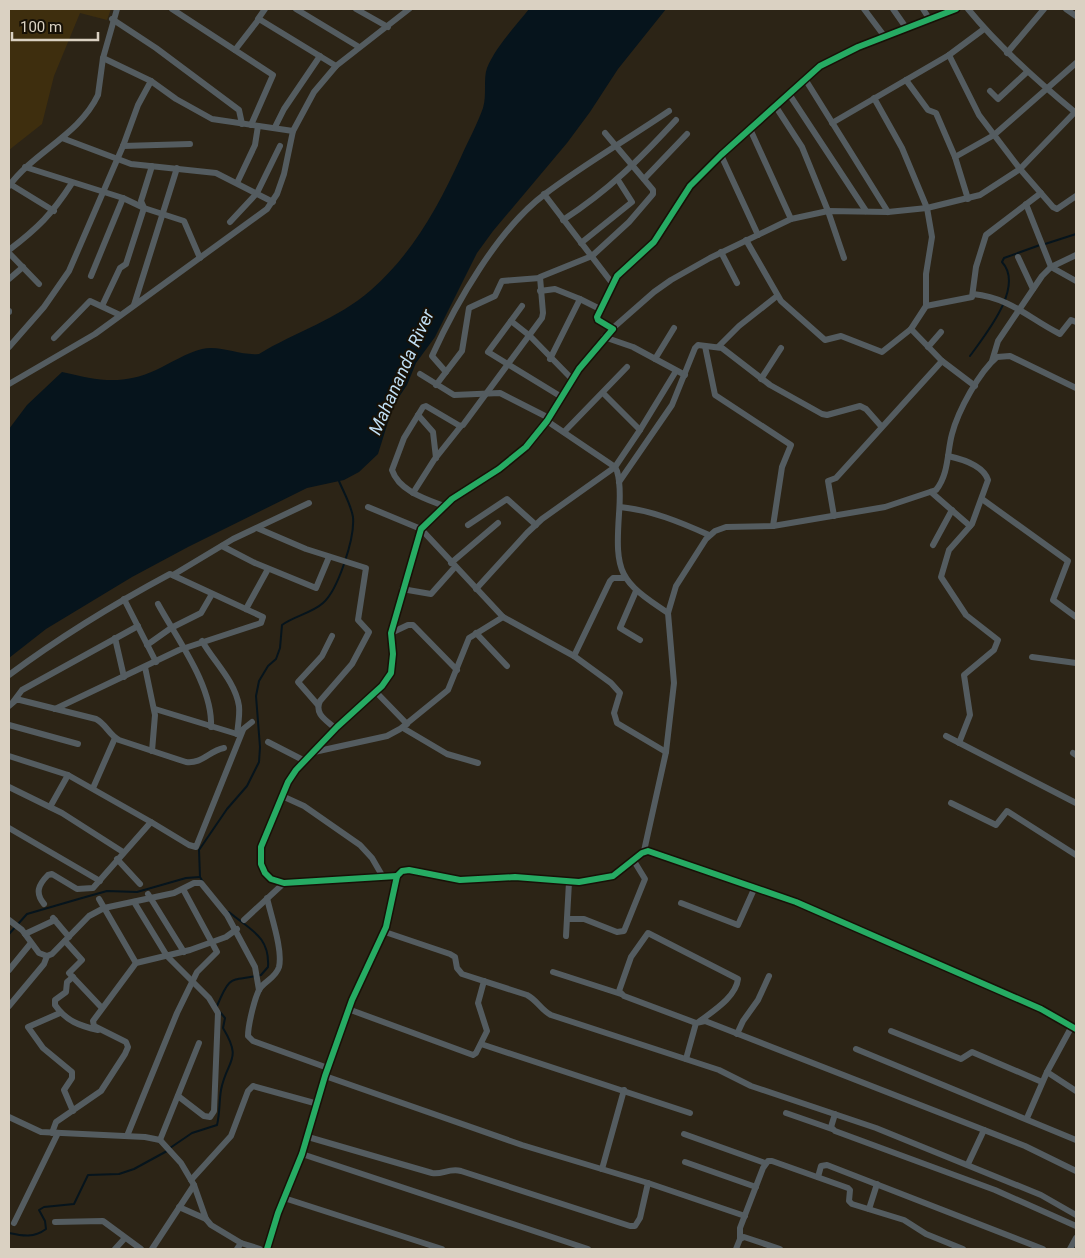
<svg xmlns="http://www.w3.org/2000/svg" width="1085" height="1258" viewBox="0 0 1085 1258" font-family="Roboto,sans-serif">
  <rect width="100%" height="100%" fill="#2c2416"/>
  <path fill="#3e2e0e" d="M9 9H111L107 20 80 13 54 76 42 124 9 150Z"/>
  <path fill="#06141c" d="M529 9H666L618 69 590 112 567 143 493 231 477 253 435 337 416 363 407 385 393 406 378 454 359 472 344 480 307 488 188 547 132 577 46 629 9 658V429L27 405 62 372C97 380 121 386 156 370 171 363 186 353 202 349 221 345 240 356 259 354 295 332 338 319 371 290 413 253 438 207 461 157 468 141 477 125 483 108 487 94 483 79 487 68 496 46 515 27 529 9Z"/>
  <g fill="none" stroke-linecap="round" stroke-linejoin="round">
    <g stroke="#06141c" stroke-width="2">
      <path d="M1045 244 1076 234"/>
      <path d="M970 356C985 335 1025 287 1002 262L1004 258 1040 245"/>
      <path d="M203 882 200 877 199 850 227 809 247 786 259 762 260 747 256 696 259 681 268 666 276 659 280 648 282 625C294 616 312 613 323 603 338 590 355 538 353 517 351 505 344 493 339 481"/>
      <path d="M9 934 27 914 82 898 107 891 137 892 186 878 200 877"/>
      <path d="M217 1006C231 972 231 982 261 975L268 967C270 936 250 930 229 912"/>
      <path d="M170 1148 192 1133 217 1125C220 1113 219 1102 221 1090 227 1059 243 1061 223 1028L225 1018 220 1012"/>
      <path d="M9 1233C23 1236 34 1238 46 1229L45 1221 39 1210 44 1207 74 1204 88 1175 119 1174 134 1169 167 1151"/>
    </g>
    <g stroke="#545c60" stroke-width="6">
      <path d="M172 9 273 75 251 125"/>
      <path d="M296 9 359 47"/>
      <path d="M356 9 388 27"/>
      <path d="M864 9 885 37"/>
      <path d="M893 9 907 29"/>
      <path d="M923 9 930 20"/>
      <path d="M968 9C1000 48 1037 81 1076 113"/>
      <path d="M1066 9 1076 16"/>
      <path d="M112 19 156 48 239 110 242 124"/>
      <path d="M258 19 265 9"/>
      <path d="M235 50 259 19 336 66"/>
      <path d="M1007 53 1044 9"/>
      <path d="M949 55 979 115 1020 169 1053 207 1057 209 1076 196"/>
      <path d="M103 58 151 81 176 99 212 119 293 131"/>
      <path d="M805 79 888 212"/>
      <path d="M906 80 928 110 936 113 955 157 968 199"/>
      <path d="M990 91 998 99 1027 72"/>
      <path d="M789 94 866 211"/>
      <path d="M874 98 902 148 927 208 932 237 926 274V306L911 329 942 361 975 386"/>
      <path d="M776 107 802 147 828 211 844 258"/>
      <path d="M832 123 949 55 984 29"/>
      <path d="M275 127 284 109 320 56"/>
      <path d="M750 129 791 219"/>
      <path d="M62 138 131 164 216 173 273 202"/>
      <path d="M123 146 190 144"/>
      <path d="M721 155 758 235"/>
      <path d="M955 157 994 135 1076 63"/>
      <path d="M25 167 123 198 144 208 184 221 200 258"/>
      <path d="M644 179 687 134"/>
      <path d="M237 183 255 145 258 126"/>
      <path d="M10 184 54 211"/>
      <path d="M9 186C35 151 79 135 98 95L103 58 117 9"/>
      <path d="M544 194 612 283"/>
      <path d="M1026 204 1051 267 1076 281"/>
      <path d="M563 220C609 190 639 160 676 120"/>
      <path d="M230 222 257 193 280 146"/>
      <path d="M746 240 781 301 825 340 841 336 882 352 911 329"/>
      <path d="M581 243 632 202 618 180"/>
      <path d="M9 250C38 228 52 214 72 183"/>
      <path d="M721 252 737 283"/>
      <path d="M9 253 39 284"/>
      <path d="M1018 257 1033 289"/>
      <path d="M91 276 123 198"/>
      <path d="M9 279 23 267"/>
      <path d="M540 291 555 289 580 299 550 359"/>
      <path d="M973 294C1011 298 1028 318 1060 334L1071 320 1076 322"/>
      <path d="M580 299 600 309"/>
      <path d="M134 305 177 168"/>
      <path d="M102 306 120 268 126 264 144 208 141 201 152 166"/>
      <path d="M522 306 488 352 560 396"/>
      <path d="M926 306 972 297 976 267 986 235 1041 193"/>
      <path d="M9 312V311"/>
      <path d="M511 321 530 336 572 379"/>
      <path d="M613 328 654 292 671 280 710 258 791 219 828 211 888 212 927 208 980 195 1020 169 1076 111"/>
      <path d="M604 337 633 347 685 375"/>
      <path d="M54 338 90 301 120 315"/>
      <path d="M705 346 715 395 791 445 782 467 773 526"/>
      <path d="M9 347 44 307 69 271 123 146 138 105 151 81"/>
      <path d="M718 347 739 326 777 296"/>
      <path d="M928 347 941 332"/>
      <path d="M655 359 674 328"/>
      <path d="M992 361 998 341 1042 276 1051 267 1076 255"/>
      <path d="M446 372 432 356C456 303 498 229 545 194 583 165 628 139 669 111"/>
      <path d="M420 374 454 395 500 393 549 418"/>
      <path d="M761 379 781 348"/>
      <path d="M9 384 95 334 267 209 277 194 284 174 293 131 314 92 336 66 409 9"/>
      <path d="M436 385 462 351 469 308 495 296 502 281 540 278"/>
      <path d="M604 394 640 430"/>
      <path d="M418 415 433 432 436 458"/>
      <path d="M547 421 615 467 617 471C621 484 620 501 619 514 615 573 619 581 668 613"/>
      <path d="M564 432 627 367"/>
      <path d="M948 456C962 459 983 465 988 480L972 524 949 550 941 577 966 615 998 640 994 650 964 675 970 715 959 743"/>
      <path d="M619 482 672 405 695 348 698 345 722 348 770 385 822 414 827 415 860 406 866 409 881 426"/>
      <path d="M931 492 970 526"/>
      <path d="M413 493 434 460 461 426"/>
      <path d="M982 499 1068 561 1053 600 1076 617"/>
      <path d="M444 506C426 499 399 491 392 470L404 438 423 407 426 406 460 426 463 425 542 318 543 313 540 277 592 256 629 222 653 194V190L605 133"/>
      <path d="M368 507 421 529 503 617 574 656 611 683 620 693 614 713 617 723 666 752"/>
      <path d="M620 507C651 510 680 522 709 535"/>
      <path d="M834 516 828 481 836 478 942 361"/>
      <path d="M468 525 507 499 536 525"/>
      <path d="M257 528 306 549 366 568 358 620 369 632 352 664 320 701C314 714 326 720 335 728"/>
      <path d="M933 545 952 510"/>
      <path d="M222 546 255 563 316 588 329 557"/>
      <path d="M451 563 498 523"/>
      <path d="M173 575 233 539 309 503"/>
      <path d="M402 589 431 594 455 567"/>
      <path d="M476 589 527 533 542 519 615 467 640 430 676 371"/>
      <path d="M636 591 620 628 640 640"/>
      <path d="M124 599 156 662"/>
      <path d="M158 604C177 639 213 686 211 727"/>
      <path d="M246 609 268 569"/>
      <path d="M391 633 408 625H413L457 670"/>
      <path d="M476 633 507 666"/>
      <path d="M115 638 124 677"/>
      <path d="M202 641C214 662 235 681 239 706 240 715 238 725 237 734"/>
      <path d="M147 645 171 628 201 613 212 594"/>
      <path d="M574 656 610 581 613 578H624"/>
      <path d="M1032 657 1076 663"/>
      <path d="M145 667 155 715 152 751"/>
      <path d="M9 675C60 637 114 604 170 574L263 617 261 623 179 650 55 709"/>
      <path d="M375 691 407 724"/>
      <path d="M13 702 22 690 138 626"/>
      <path d="M318 705 298 682 322 656 332 636"/>
      <path d="M9 706 16 700H20L96 719C106 724 109 735 119 740L186 762C202 764 209 751 224 748"/>
      <path d="M155 709 237 734 252 722"/>
      <path d="M9 725 78 744"/>
      <path d="M403 728 447 754 478 763"/>
      <path d="M946 736 1076 803"/>
      <path d="M268 742 305 761"/>
      <path d="M314 752 387 736 400 729 448 690 469 638 503 617"/>
      <path d="M1073 753 1076 755"/>
      <path d="M9 756 68 775 151 822 93 888 77 889 52 874 48 875C38 885 35 893 44 904"/>
      <path d="M9 787 62 813 123 852"/>
      <path d="M93 788 115 738"/>
      <path d="M282 796 304 806 360 845 372 858 383 877"/>
      <path d="M951 803 996 825 1007 811 1076 855"/>
      <path d="M50 807 68 775"/>
      <path d="M151 822 189 845 196 847 243 730"/>
      <path d="M9 828 100 881"/>
      <path d="M644 851 666 752 674 683 668 613 676 586 706 539 715 531 726 527 773 526 885 507 936 490C949 474 947 452 952 434 958 411 979 372 997 357L1010 356 1076 388"/>
      <path d="M117 859 140 884"/>
      <path d="M397 876 284 883 271 879 265 873 261 864V847L288 782 296 770 337 727 382 686 391 673 393 654 391 633 421 529 452 499 499 469 526 447 547 421 579 369 613 329 598 320 597 317 617 276 654 242 690 186 721 155 820 66 858 47 956 9"/>
      <path d="M148 894 184 952"/>
      <path d="M267 898C271 916 283 950 279 967 276 977 267 980 261 987 255 994 248 1026 248 1036L253 1041 328 1068"/>
      <path d="M99 899 136 963"/>
      <path d="M134 902 167 956 209 998 218 1013 214 1111 210 1117 204 1116 178 1096"/>
      <path d="M681 903 738 925 755 887"/>
      <path d="M53 918 69 937"/>
      <path d="M567 919H584L617 932 624 931 645 879 634 861"/>
      <path d="M9 920 22 930 39 953 47 956 52 954 89 916 104 908 174 893 194 883H201L227 915 255 967 259 990"/>
      <path d="M244 920 284 883"/>
      <path d="M385 932 450 954 455 957 457 968 462 974 527 995C537 1000 541 1010 551 1015L719 1070 751 1086 876 1128 1041 1195 1076 1215"/>
      <path d="M25 934 55 920"/>
      <path d="M566 936 569 882"/>
      <path d="M65 941 82 960 69 973 101 1007"/>
      <path d="M9 970 31 943"/>
      <path d="M553 972 621 994"/>
      <path d="M73 977 67 982 66 992 55 1000V1005C66 1021 80 1026 98 1030"/>
      <path d="M9 1006 44 964 47 956"/>
      <path d="M348 1009 473 1055 476 1053 487 1031 478 1003 484 981"/>
      <path d="M60 1013 28 1027 43 1048 72 1072V1078L64 1090 73 1111"/>
      <path d="M696 1023 624 996 619 991 631 957 648 933 738 979C736 997 713 1011 700 1021"/>
      <path d="M891 1031 961 1059 972 1052 1042 1082"/>
      <path d="M737 1034 743 1021 758 1000 769 976"/>
      <path d="M481 1044 690 1113"/>
      <path d="M856 1049 1076 1140"/>
      <path d="M686 1059 696 1023 705 1021 1025 1146 1076 1171"/>
      <path d="M1047 1072 1076 1091"/>
      <path d="M325 1076 522 1145 648 1183 745 1216"/>
      <path d="M786 1113 832 1129"/>
      <path d="M835 1114 831 1127 835 1131 995 1190 1076 1226"/>
      <path d="M9 1117 41 1132 145 1137 160 1140 181 1163 194 1185 206 1219 211 1225 241 1243"/>
      <path d="M1027 1118 1047 1072 1072 1026"/>
      <path d="M52 1133 56 1122 101 1091 125 1054 128 1047 126 1042 94 1026 93 1021 136 963 190 950 226 937 237 929"/>
      <path d="M684 1134 765 1163"/>
      <path d="M127 1136 177 1013 197 972 217 952 183 889"/>
      <path d="M308 1137 432 1173C442 1175 449 1168 461 1171L630 1226H635L640 1218 648 1183"/>
      <path d="M160 1140 199 1043"/>
      <path d="M302 1154 588 1249"/>
      <path d="M685 1162 756 1187"/>
      <path d="M968 1164 984 1130"/>
      <path d="M602 1169 624 1090"/>
      <path d="M818 1177 821 1166 827 1165 1043 1249"/>
      <path d="M191 1180 231 1136 248 1091 253 1086 318 1104"/>
      <path d="M284 1198 442 1249"/>
      <path d="M179 1207 206 1219"/>
      <path d="M869 1209 877 1184"/>
      <path d="M55 1222 103 1221 141 1249"/>
      <path d="M14 1223 58 1133"/>
      <path d="M740 1239V1228L763 1168 768 1161H772L848 1188 850 1190 849 1201 852 1204 904 1220 926 1234 963 1249"/>
      <path d="M115 1249 125 1238"/>
      <path d="M152 1249 194 1185"/>
      <path d="M237 1249 241 1243 260 1249"/>
      <path d="M267 1249 278 1213 302 1154 325 1076 352 1000 386 927 397 876 402 871 409 870 460 880 515 877 579 882 613 876 642 853 648 851 796 902 1041 1009 1076 1029"/>
      <path d="M736 1249 740 1239 744 1237 780 1249"/>
      <path d="M1070 1249 1076 1238"/>
    </g>
    <g stroke="#171107" stroke-width="9">
      <g id="cycleway">
        <path d="M397 876 284 883 271 879 265 873 261 864V847L288 782 296 770 337 727 382 686 391 673 393 654 391 633 421 529 452 499 499 469 526 447 547 421 579 369 613 329 598 320 597 317 617 276 654 242 690 186 721 155 820 66 858 47 956 9"/>
        <path d="M267 1249 278 1213 302 1154 325 1076 352 1000 386 927 397 876 402 871 409 870 460 880 515 877 579 882 613 876 642 853 648 851 796 902 1041 1009 1076 1029"/>
      </g>
    </g>
    <use href="#cycleway" stroke="#26ab63" stroke-width="6"/>
  </g>
  <g text-anchor="middle" dominant-baseline="central" stroke-width="4" stroke-linejoin="round" paint-order="stroke">
    <g font-size="18" font-style="italic" fill="#c0dff5" stroke="#171107">
      <text transform="translate(401 372) rotate(-66)">Mahananda River</text>
    </g>
  </g>
  <rect width="1085" height="1258" fill="none" stroke="#dad1c2" stroke-width="20"/>
  <path d="M12 32v8h86v-8" fill="none" stroke="#dad1c2" stroke-width="2.5"/>
  <text x="20" y="32" font-size="15" fill="#dad1c2" stroke="#171107" stroke-width="4" paint-order="stroke">100 m</text>
</svg>
